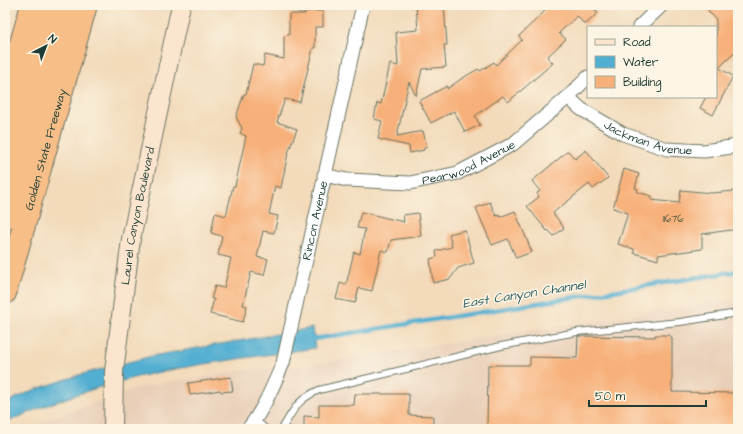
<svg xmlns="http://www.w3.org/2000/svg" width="743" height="434" viewBox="0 0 743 434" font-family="'Architects Daughter',sans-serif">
  <rect width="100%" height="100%" fill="#fcf5e5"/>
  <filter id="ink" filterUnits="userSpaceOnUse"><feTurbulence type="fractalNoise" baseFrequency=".025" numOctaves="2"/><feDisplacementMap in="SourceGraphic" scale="8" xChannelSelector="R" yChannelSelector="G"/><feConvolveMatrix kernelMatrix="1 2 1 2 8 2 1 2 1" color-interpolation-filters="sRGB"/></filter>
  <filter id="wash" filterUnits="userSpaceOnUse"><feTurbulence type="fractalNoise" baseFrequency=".012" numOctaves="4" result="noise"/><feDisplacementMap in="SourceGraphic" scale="16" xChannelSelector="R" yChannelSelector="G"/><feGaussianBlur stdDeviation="0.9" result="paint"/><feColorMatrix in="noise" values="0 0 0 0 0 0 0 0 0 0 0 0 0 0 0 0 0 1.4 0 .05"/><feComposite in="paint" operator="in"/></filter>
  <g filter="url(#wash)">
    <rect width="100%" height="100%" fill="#f2daba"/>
    <path fill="#e9cfb8" d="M738 299V429H37L40 422 140 387 257 368H286Z"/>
    <path fill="#53afd1" stroke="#397682" d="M312 328 315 348C262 356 208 362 155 373 103 384 53 401 5 423V403L34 390 79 375 152 356Z"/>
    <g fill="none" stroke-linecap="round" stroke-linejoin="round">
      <path stroke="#53afd1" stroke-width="4.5" d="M314 339 738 271"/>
    </g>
    <g id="blocks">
      <g fill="#f7b079">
        <path d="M416 5H444L447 45H444L446 67 422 69 416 96 409 82 397 136 423 131 427 147 424 148V150L410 153 409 146 378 139 382 121 374 119 377 103 381 104 390 64 398 66 396 32 418 30Z"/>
        <path d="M539 5H590L598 13 585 25 577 16 559 33 566 39 547 57 553 63 508 102 503 96 475 116 480 125 465 132 454 111 431 123 419 101 447 86V89L461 79 478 69 480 71 494 62 496 65 522 40 519 36 545 11Z"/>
        <path d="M714 5H738V49L719 68 733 76 713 115 700 108 706 97H716V19L708 11Z"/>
        <path d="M305 11H323V27H315V48H313L300 102 285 99 277 122 297 129 288 153 281 188 275 186 269 214 278 216 274 233 263 231 257 257 268 259 264 275 251 272 243 305 247 306 243 322 210 314 214 299H211L215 286 224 288 231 258 218 255 222 236 211 233 215 213 226 216 233 186H235L246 136 240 133 242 128 236 117 244 94H246L253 64 263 66 265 55 284 59V36L289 35V14H305Z"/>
        <path d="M586 150 608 178 593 189 589 184 553 213 564 228 554 236 548 230 547 231 527 206 539 197 537 193 540 191 532 181 568 151 575 159Z"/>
        <path d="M624 169 639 174 635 188 638 189 637 192 652 196 651 200 679 203 681 190 711 193 735 191 738 210V229L702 234V249L658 255V260L634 253V249L618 244 628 213 613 208Z"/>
        <path d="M490 202 496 216 499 215 500 217 515 211 532 252 516 258 508 239 492 245 476 208Z"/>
        <path d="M361 212 404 222 403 215 418 213 421 236 391 240 388 252 381 250 372 291 359 288 355 303 336 299 340 283 346 285 354 252 360 254 365 229 357 228Z"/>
        <path d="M465 230 474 263 458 268 450 279 433 283 430 259 437 257 436 251 452 247 449 234Z"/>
        <path d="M655 335H670V337H672V392L737 393V429H487L488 365H530V357L577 358 578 336 655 337Z"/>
        <path d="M231 377 233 391 221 392 220 390 190 395 188 383Z"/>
        <path d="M355 394H409V415L433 416V429H304V416L319 417V405H354Z"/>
      </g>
    </g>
  </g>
  <g filter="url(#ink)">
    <use href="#blocks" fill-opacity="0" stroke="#697463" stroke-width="1"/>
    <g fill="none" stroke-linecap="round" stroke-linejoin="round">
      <g stroke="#697463" stroke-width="8">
        <g id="service">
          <path d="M255 420 266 429"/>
          <path d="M282 429C294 409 297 400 319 390L501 346 577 332 680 322 738 313"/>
        </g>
      </g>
      <g stroke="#697463" stroke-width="15">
        <g id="minor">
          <path d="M639 27 662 5"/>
          <path id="s1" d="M568 97 581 109 623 134 667 149 704 151 738 146"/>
          <path id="s2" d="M324 175 347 180 410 183 458 173 513 144 568 97 588 77"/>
          <path id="s3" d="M248 429C264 409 273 386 283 363L363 5"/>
        </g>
      </g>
      <g stroke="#697463" stroke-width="20">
        <g id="secondary">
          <path id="s4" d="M113 429 114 371 131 239 181 5"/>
        </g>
      </g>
      <g stroke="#697463" stroke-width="24">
        <g id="motorway">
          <path d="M5 98 32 5"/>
          <path d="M5 153 49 5"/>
          <path d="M5 218 64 5"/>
          <path id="s5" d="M5 293 86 5"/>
        </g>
      </g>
      <use href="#service" stroke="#fff" stroke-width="6"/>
      <use href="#minor" stroke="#fff" stroke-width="13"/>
      <use href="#secondary" stroke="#fce5cf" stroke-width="18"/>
      <use href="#motorway" stroke="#f7be88" stroke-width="22"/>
    </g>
  </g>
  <g text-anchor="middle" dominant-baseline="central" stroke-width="3" stroke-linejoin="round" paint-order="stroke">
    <g font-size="10" fill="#555a45">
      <text x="673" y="219">11676</text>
    </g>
    <g font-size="12" fill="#1f3d34" stroke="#fcf5e5">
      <text stroke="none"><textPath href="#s1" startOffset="92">Jackman Avenue</textPath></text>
      <text stroke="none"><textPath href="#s5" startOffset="149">Golden State Freeway</textPath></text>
      <text stroke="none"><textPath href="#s2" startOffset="149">Pearwood Avenue</textPath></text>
      <text stroke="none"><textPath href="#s4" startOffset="215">Laurel Canyon Boulevard</textPath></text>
      <text stroke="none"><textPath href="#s3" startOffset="221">Rincon Avenue</textPath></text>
    </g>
    <g font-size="13" font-style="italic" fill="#2f5f63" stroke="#fcf5e5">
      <text transform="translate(524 294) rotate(-9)">East Canyon Channel</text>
    </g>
  </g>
  <rect width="743" height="434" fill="none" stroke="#fcf5e5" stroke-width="20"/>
  <rect x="587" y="26" width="130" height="72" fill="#fcf5e5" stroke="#a4ab9e"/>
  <rect x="595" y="39" width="20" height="6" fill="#fce5cf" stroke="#a4ab9e"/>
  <text x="623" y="46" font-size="12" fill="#1f3d34">Road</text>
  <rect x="595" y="56" width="20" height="12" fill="#53afd1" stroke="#a4ab9e"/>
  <text x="623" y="66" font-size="12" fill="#1f3d34">Water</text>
  <rect x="595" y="76" width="20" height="12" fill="#f7b079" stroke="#a4ab9e"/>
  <text x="623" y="86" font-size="12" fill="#1f3d34">Building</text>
  <g transform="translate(46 46) rotate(42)" stroke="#fcf5e5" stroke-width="3" paint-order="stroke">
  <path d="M0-3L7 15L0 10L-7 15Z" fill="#1f3d34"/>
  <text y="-6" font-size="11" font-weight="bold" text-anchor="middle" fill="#1f3d34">N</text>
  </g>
  <path d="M589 400v6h117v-6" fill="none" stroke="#1f3d34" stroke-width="2"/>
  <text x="595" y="400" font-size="12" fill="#1f3d34" stroke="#fcf5e5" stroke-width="3" paint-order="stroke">50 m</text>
</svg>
